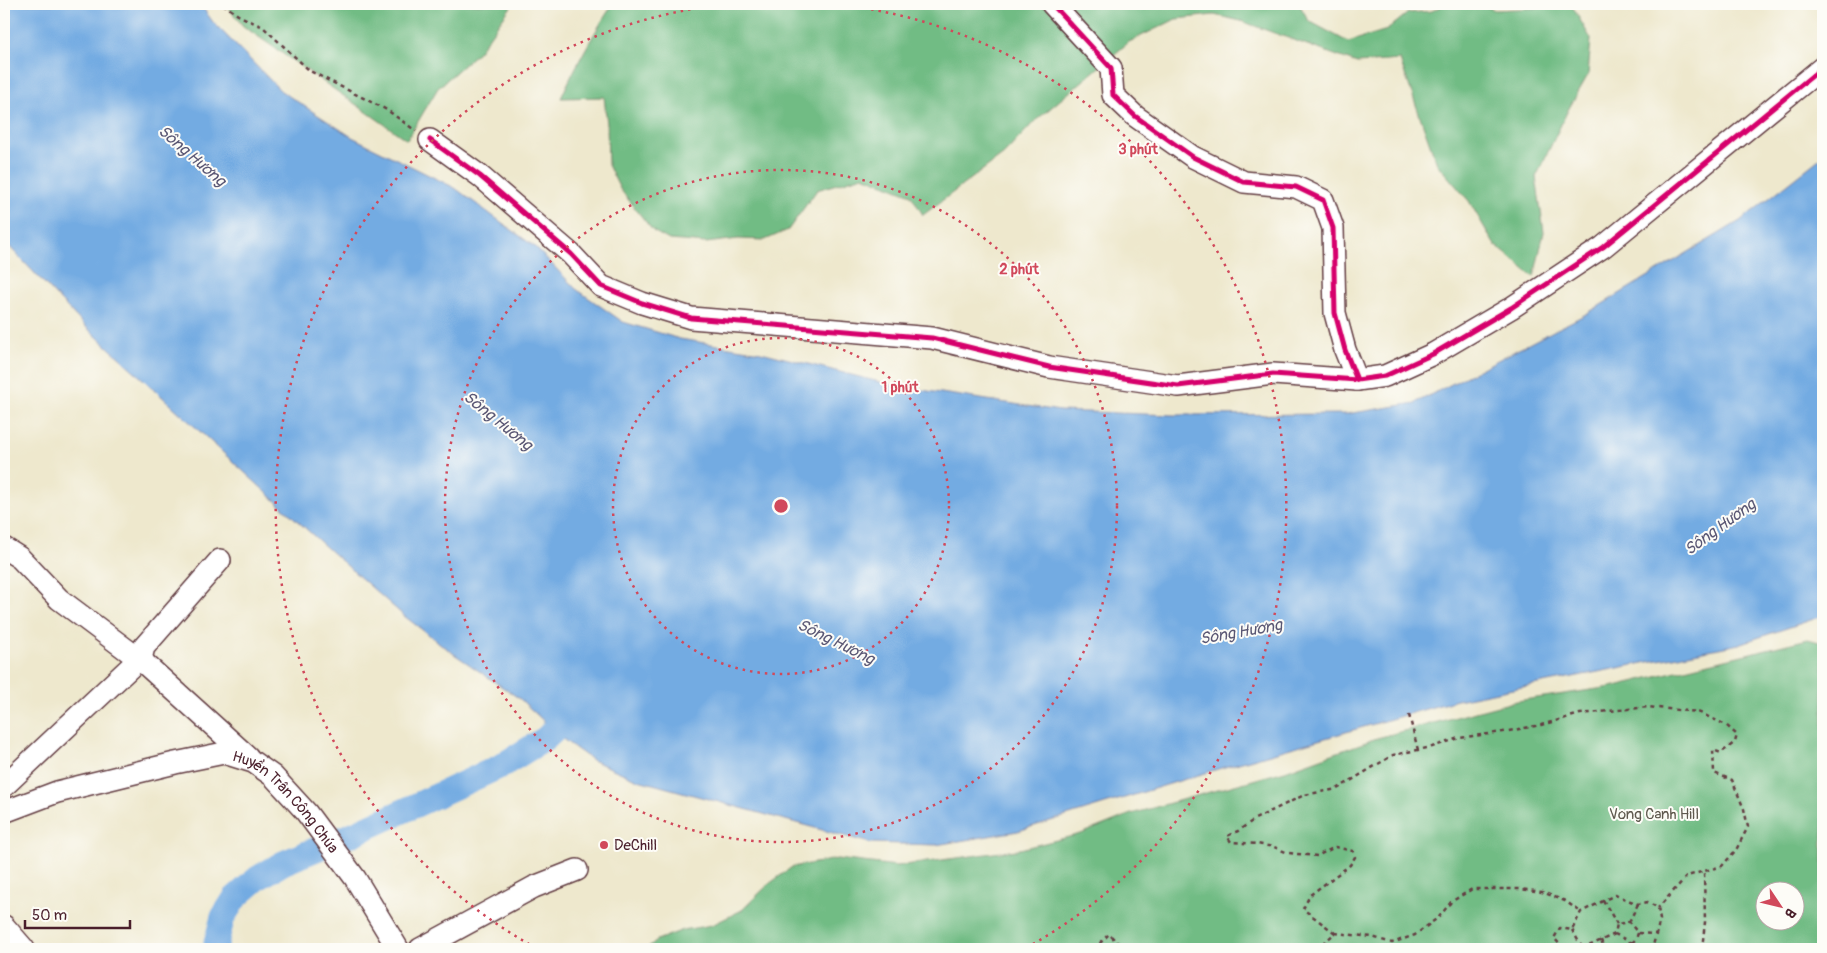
<svg xmlns="http://www.w3.org/2000/svg" width="1827" height="953" viewBox="0 0 1827 953" font-family="Pangolin,sans-serif">
  <rect width="100%" height="100%" fill="#fdfcf7"/>
  <filter id="ink" filterUnits="userSpaceOnUse"><feTurbulence type="fractalNoise" baseFrequency=".02" numOctaves="2"/><feDisplacementMap in="SourceGraphic" scale="10" xChannelSelector="R" yChannelSelector="G"/><feConvolveMatrix kernelMatrix="1 2 1 2 8 2 1 2 1" color-interpolation-filters="sRGB"/></filter>
  <filter id="wash" filterUnits="userSpaceOnUse"><feTurbulence type="fractalNoise" baseFrequency=".0096" numOctaves="4" result="noise"/><feDisplacementMap in="SourceGraphic" scale="20" xChannelSelector="R" yChannelSelector="G"/><feGaussianBlur stdDeviation="1.12" result="paint"/><feColorMatrix in="noise" values="0 0 0 0 0 0 0 0 0 0 0 0 0 0 0 0 0 1.4 0 .05"/><feComposite in="paint" operator="in"/></filter>
  <g filter="url(#wash)">
    <rect width="100%" height="100%" fill="#eee8cd"/>
    <g fill="#71bc84" stroke="#5e6e58" fill-rule="evenodd">
      <path d="M225 4H513L478 52 438 88 407 140 243 26Z"/>
      <path d="M613 4H1299L1309 21 1348 42 1387 30 1408 13 1432 11 1446 4H1479L1495 10 1572 6 1591 39 1588 75 1568 110 1536 177 1544 232 1534 277 1494 244 1469 201 1437 164 1400 60 1357 63 1241 21 1214 15 1176 19 1129 42 1034 122 1004 154 923 215 911 195 863 176 817 190 788 230 765 240 738 239 706 243 669 240 653 231 620 189 608 165 607 124 604 97 561 98C576 65 593 34 613 4Z"/>
      <path d="M1808 639 1823 643V949H646L657 940 683 930 712 925 742 910 769 884 792 867 837 859 897 866 1016 850 1081 834 1131 814 1285 771 1377 738 1517 701 1611 687ZM1764 890H1794V920H1764Z"/>
    </g>
    <path fill="#73abe2" stroke="#5e6586" d="M4 4H200L213 22 281 91 352 137 455 188 535 247 576 289 623 322 680 339 761 352 895 386 1060 411 1174 415 1346 414 1415 403 1586 314 1740 221 1823 156V616L1739 644 1457 700 1218 769 1018 831 936 845 870 843 638 780 592 760 564 740 520 699 454 654 404 616 327 548 85 326 4 241Z"/>
    <g fill="none" stroke-linecap="round" stroke-linejoin="round">
      <path stroke="#73abe2" stroke-width="25" d="M216 949V943L223 917 235 898 258 878 283 863 353 834 499 767 545 739 579 708"/>
    </g>
  </g>
  <g filter="url(#ink)">
    <g fill="none" stroke-linecap="round" stroke-linejoin="round">
      <g stroke="#633d43" stroke-width="24">
        <g id="minor">
          <path d="M1052 4 1111 68 1113 95 1135 116 1193 157 1244 182 1296 187 1323 200 1333 228 1335 313 1345 350 1357 380"/>
          <path d="M430 140 480 176 571 254 601 286 642 303 691 318 932 338 1049 367 1178 386 1273 374 1357 380 1385 376 1433 354 1511 308 1603 247 1823 67"/>
          <path d="M4 548 20 558 59 599 143 662 248 757"/>
          <path d="M143 662 142 655 144 647 220 560"/>
          <path d="M4 786 138 660"/>
          <path id="s1" d="M4 812 57 792 175 763 224 753 253 762 273 776 306 812 355 878 398 949"/>
          <path d="M4 926 24 949"/>
          <path d="M420 949 534 887 577 870"/>
        </g>
      </g>
      <g stroke="#633d43" stroke-width="2.5" stroke-dasharray="4 4" stroke-linecap="butt">
        <path d="M223 4 238 15 263 27 310 71 387 110 416 131"/>
        <path d="M1409 715 1418 750"/>
        <path d="M1603 900 1617 924"/>
        <path d="M1629 922 1638 904"/>
        <path d="M1572 930 1583 949"/>
        <path d="M1335 933 1303 909 1310 895 1350 865 1355 857 1353 851 1335 847 1317 856 1288 853 1274 847 1257 844 1231 842 1227 836 1238 831 1255 819 1304 795 1337 789 1393 755 1432 747 1459 738 1503 732 1541 725 1580 714 1648 707 1698 712 1726 725 1737 735 1735 742 1721 753 1713 750 1714 773 1732 780 1744 809 1748 827 1736 850 1722 866 1687 876 1658 908"/>
        <path d="M1638 933 1657 934"/>
        <path d="M1601 940 1604 949"/>
        <path d="M1632 943 1636 939 1638 933 1629 922 1617 924 1615 934 1632 943 1635 949"/>
        <path d="M1094 949 1109 934 1124 949"/>
        <path d="M1317 949 1335 933 1372 937 1392 943 1415 935 1439 917 1451 902 1472 889H1520L1542 892 1565 901 1581 912"/>
        <path d="M1564 949 1554 938 1560 928 1572 930 1581 912 1615 895 1638 904 1648 902 1658 908 1660 920 1652 949"/>
        <path d="M1582 949 1615 934"/>
        <path d="M1702 949 1705 922 1704 871"/>
      </g>
      <use href="#minor" stroke="#fff" stroke-width="21"/>
      <g stroke="#fdfcf7" stroke-width="8">
        <g id="cycleway">
          <path d="M1052 4 1111 68 1113 95 1135 116 1193 157 1244 182 1296 187 1323 200 1333 228 1335 313 1345 350 1357 380"/>
          <path d="M430 140 480 176 571 254 601 286 642 303 691 318 932 338 1049 367 1178 386 1273 374 1357 380 1385 376 1433 354 1511 308 1603 247 1823 67"/>
        </g>
      </g>
      <use href="#cycleway" stroke="#d6006c" stroke-width="5"/>
    </g>
  </g>
  <g fill="none" stroke="#d1495b" stroke-width="2.5" stroke-dasharray="2.5 5">
    <circle cx="781" cy="506" r="168"/>
    <circle cx="781" cy="506" r="336"/>
    <path d="M536 948A505 505 0 0 1 728 4M834 4A505 505 0 0 1 1026 948"/>
  </g>
  <circle fill="#d1495b" stroke="#fdfcf7" stroke-width="2" cx="604" cy="845" r="5"/>
  <g text-anchor="middle" dominant-baseline="central" stroke-width="4" stroke-linejoin="round" paint-order="stroke">
    <g font-size="15" fill="#4a1f2b" stroke="#fdfcf7">
      <text stroke="none"><textPath href="#s1" startOffset="309">Huyền Trân Công Chúa</textPath></text>
    </g>
    <g font-size="15" fill="#5e584d" stroke="#fdfcf7">
      <text x="1654" y="814">Vong Canh Hill</text>
    </g>
    <g font-size="15" fill="#4a1f2b" stroke="#fdfcf7" text-anchor="start">
      <text x="614" y="845">DeChill</text>
    </g>
    <g font-size="16" font-style="italic" fill="#5a5774" stroke="#fdfcf7">
      <text transform="translate(192 156) rotate(41)">Sông Hương</text>
      <text transform="translate(498 421) rotate(39)">Sông Hương</text>
      <text transform="translate(1720 527) rotate(-36)">Sông Hương</text>
      <text transform="translate(1241 632) rotate(-10)">Sông Hương</text>
      <text transform="translate(836 642) rotate(26)">Sông Hương</text>
    </g>
  </g>
  <circle cx="781" cy="506" r="8" fill="#d1495b" stroke="#fdfcf7" stroke-width="2.5"/>
  <g font-size="15" text-anchor="middle" font-weight="bold" fill="#d1495b" stroke="#fdfcf7" stroke-width="4" stroke-linejoin="round" paint-order="stroke">
    <text x="1138" y="154">3 phút</text>
    <text x="1019" y="274">2 phút</text>
    <text x="900" y="392">1 phút</text>
  </g>
  <rect width="1827" height="953" fill="none" stroke="#fdfcf7" stroke-width="20"/>
  <g transform="translate(1780 906) rotate(125)"><circle r="24" fill="#fdfcf7" stroke="#b5a4a5"/>
  <path d="M0-4L9 19L0 12L-9 19Z" fill="#d1495b"/>
  <text y="-8" font-size="14" font-weight="bold" text-anchor="middle" fill="#4a1f2b">B</text>
  </g>
  <path d="M25 920v8h105v-8" fill="none" stroke="#4a1f2b" stroke-width="2.5"/>
  <text x="32" y="920" font-size="15" fill="#4a1f2b" stroke="#fdfcf7" stroke-width="4" paint-order="stroke">50 m</text>
</svg>
